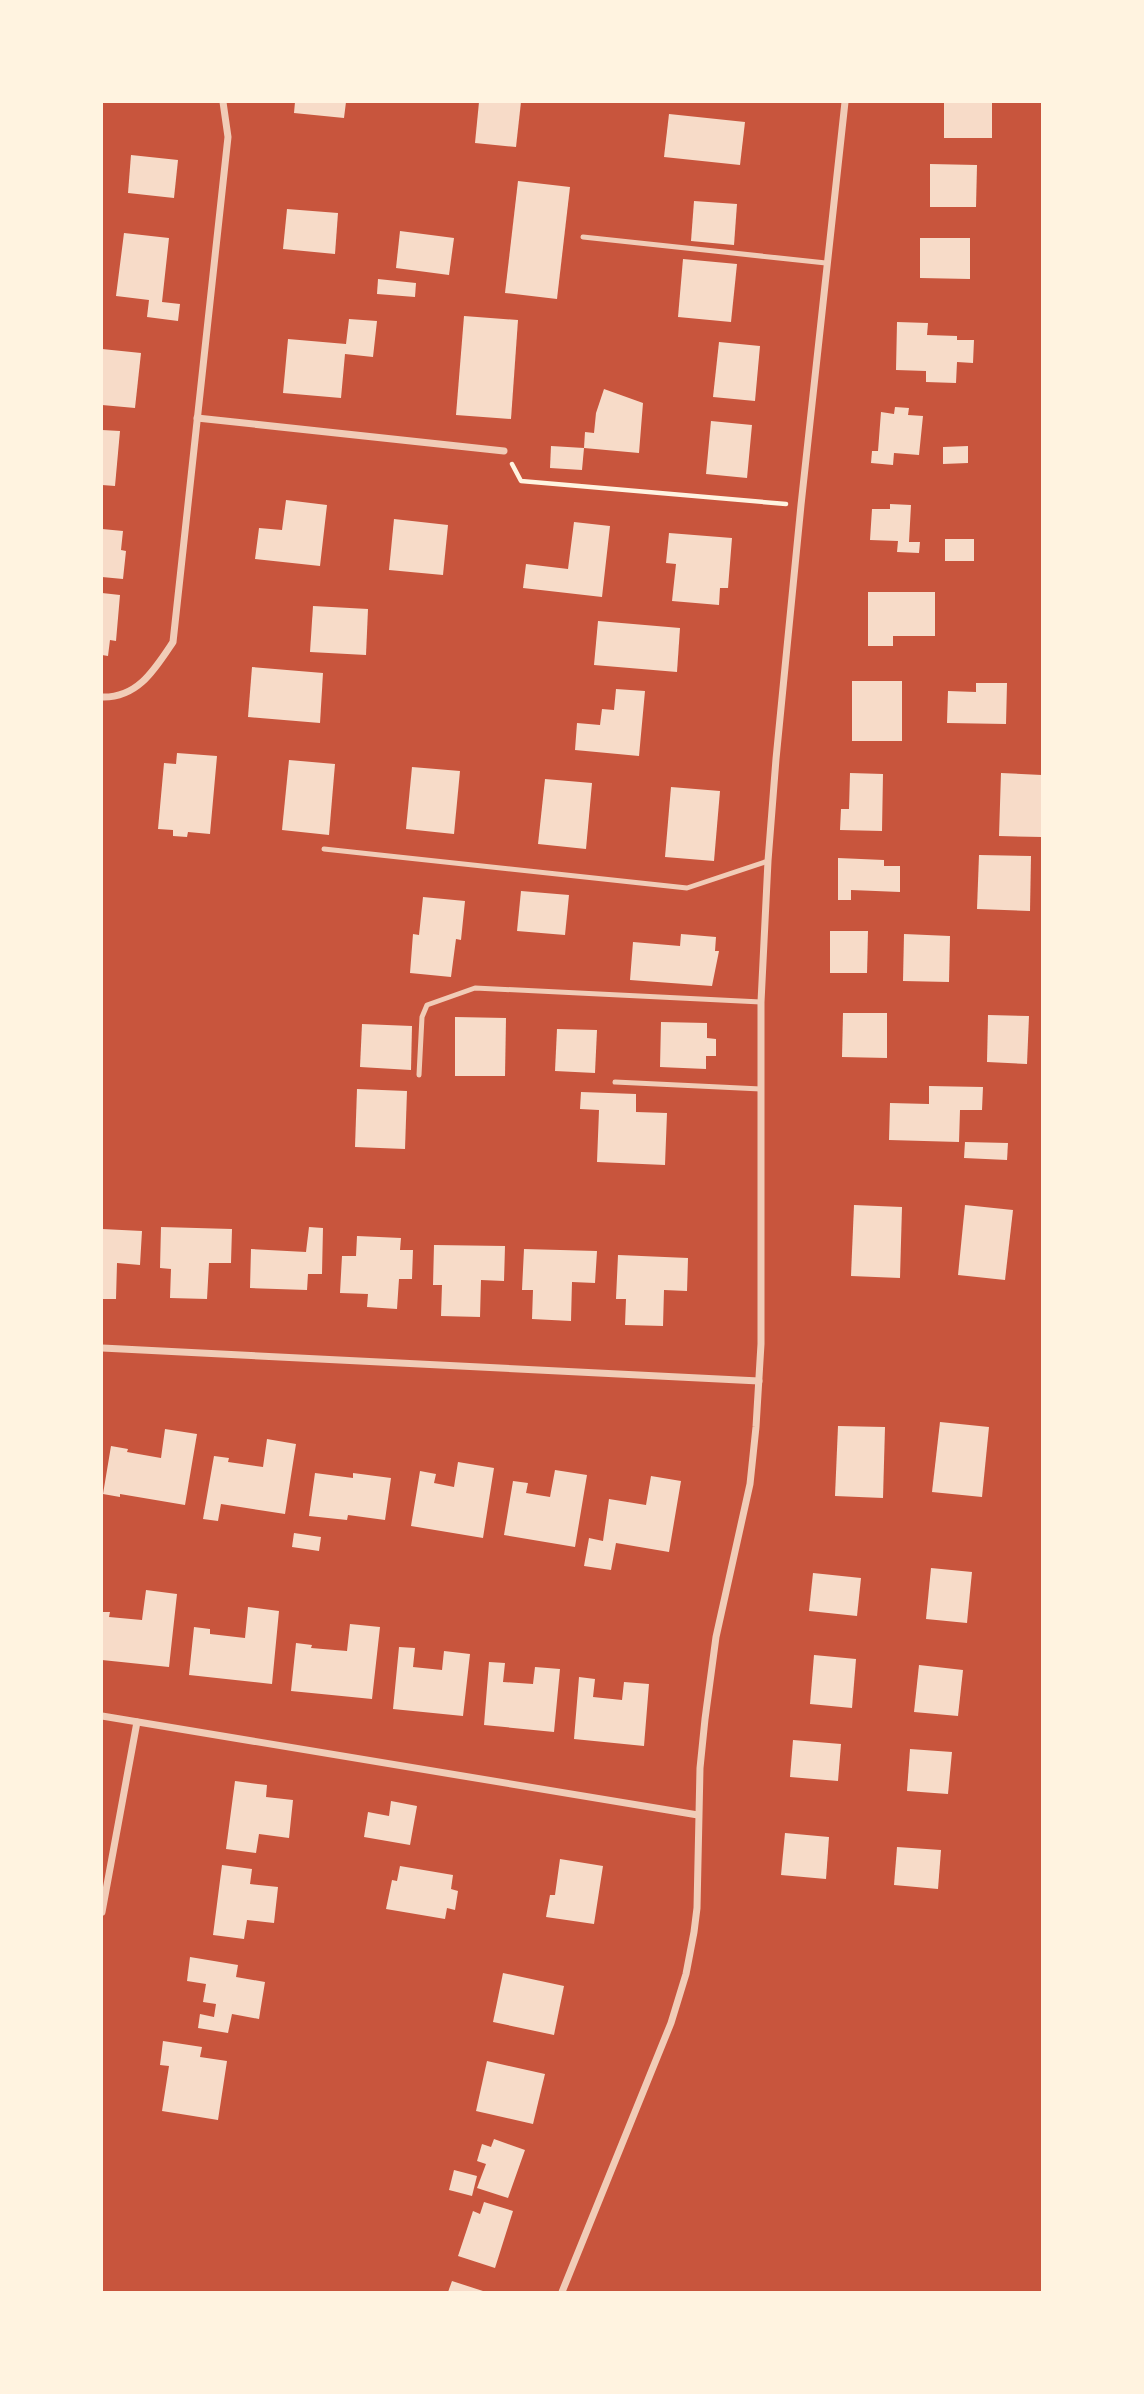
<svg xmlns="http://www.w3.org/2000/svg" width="1144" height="2394" viewBox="0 0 1144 2394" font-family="'Public Sans',sans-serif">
  <rect width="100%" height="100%" fill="#c8553d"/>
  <g fill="#f7dbc8">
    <path d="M295 102H346L344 118 294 113Z"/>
    <path d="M479 102H521L516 147 475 143Z"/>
    <rect x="944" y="102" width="48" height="36"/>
    <path d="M669 114 745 122 740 165 664 157Z"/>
    <path d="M131 155 178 160 174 198 128 193Z"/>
    <path d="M930 164 977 165 976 207H930Z"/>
    <path d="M518 181 570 187 557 299 505 293Z"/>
    <path d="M694 201 737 204 734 245 691 241Z"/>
    <path d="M287 209 338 213 335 254 283 249Z"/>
    <path d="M400 231 454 238 449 275 396 268Z"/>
    <path d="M124 233 169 238 162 302 180 304 178 321 147 317 149 300 116 296Z"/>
    <path d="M920 238H970V279L920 278Z"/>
    <path d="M683 259 737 264 731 322 678 317Z"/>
    <path d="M378 279 416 283 415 297 377 294Z"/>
    <path d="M464 316 518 320 511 419 456 415Z"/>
    <path d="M349 319 377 321 373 357 345 354 341 398 283 393 288 339 346 344Z"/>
    <path d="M897 322 928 323 927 335 957 336V340H974L973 363 957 362 956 383 926 382V371L896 370Z"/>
    <path d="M719 342 760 346 755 401 713 397Z"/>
    <path d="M102 349 141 353 135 408 102 405Z"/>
    <path d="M604 389 643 403 639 453 584 448 585 432 594 433 596 413Z"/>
    <path d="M895 407 909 408 908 415 923 416 919 455 894 453 893 465 871 463 872 451H878L881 412 894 414Z"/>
    <path d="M711 421 752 425 747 478 706 474Z"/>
    <path d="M102 430 120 431 115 486 102 485Z"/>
    <path d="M551 446 584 448 582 470 550 468Z"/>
    <path d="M968 446V463L943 464V447Z"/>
    <path d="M286 500 327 505 320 566 255 559 259 528 282 530Z"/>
    <path d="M890 504 911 505 909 542H920L919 553 897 552 898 541 870 540 872 509H890Z"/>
    <path d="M394 519 448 525 443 575 389 570Z"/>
    <path d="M574 522 610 526 602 597 523 588 526 564 568 569Z"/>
    <path d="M102 529 123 531 121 550 126 551 123 579 102 577Z"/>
    <path d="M669 533 732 538 728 588H720L719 605 672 601 676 564 666 563Z"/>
    <rect x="945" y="539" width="29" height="22"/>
    <path d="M868 592H935V636H893V646H868Z"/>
    <path d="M102 593 120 595 116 641 110 640 108 656 102 655Z"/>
    <path d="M313 606 368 609 366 655 310 652Z"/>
    <path d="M598 621 680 628 677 672 594 665Z"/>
    <path d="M252 667 323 673 320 723 248 717Z"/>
    <rect x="852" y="681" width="50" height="60"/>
    <path d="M976 683H1007L1006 724 947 723 948 691 976 692Z"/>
    <path d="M616 689 645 691 639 756 575 750 577 723 600 725 602 709 614 710Z"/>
    <path d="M177 753 217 756 210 834 188 832 187 837 173 836V830L158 829 164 763 176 764Z"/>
    <path d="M289 760 335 764 329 835 282 830Z"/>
    <path d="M412 767 460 771 454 834 406 829Z"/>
    <path d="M850 773 883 774 882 831 840 830 841 809H849Z"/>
    <path d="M1001 773 1042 775V837L999 836Z"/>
    <path d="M545 779 592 783 586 849 538 844Z"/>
    <path d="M671 787 720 791 714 861 665 857Z"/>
    <path d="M979 855 1031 856 1030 911 977 909Z"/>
    <path d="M838 858 884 860V866H900V892L851 890V900H838Z"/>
    <path d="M521 891 569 895 565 935 517 931Z"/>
    <path d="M423 897 465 901 461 940 456 939 451 977 410 973 413 934 419 935Z"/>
    <path d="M830 931H868L867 973H830Z"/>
    <path d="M681 934 716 937 715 951H719L712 986 630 980 633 942 680 946Z"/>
    <path d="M904 934 950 936 949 982 903 981Z"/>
    <path d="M843 1013H887V1058L842 1057Z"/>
    <path d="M988 1015 1029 1016 1027 1064 987 1062Z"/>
    <path d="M455 1017 506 1018 505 1076H455Z"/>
    <path d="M661 1022 707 1023V1038L716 1039V1056H706V1069L660 1067Z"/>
    <path d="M362 1024 412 1026 411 1070 360 1067Z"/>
    <path d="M557 1029 597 1030 595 1073 555 1071Z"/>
    <path d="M929 1086 983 1087 982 1110H960L959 1142 889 1140 890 1103 929 1104Z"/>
    <path d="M357 1089 407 1091 405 1149 355 1147Z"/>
    <path d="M581 1092 636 1094V1112L667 1113 665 1165 597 1162 599 1110 580 1109Z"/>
    <path d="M965 1142 1008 1143 1007 1160 964 1158Z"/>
    <path d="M854 1205 902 1207 900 1278 851 1276Z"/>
    <path d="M965 1205 1013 1210 1005 1280 958 1275Z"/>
    <path d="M161 1227 232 1229 231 1263H209L207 1299 170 1298 171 1269 160 1268Z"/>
    <path d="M309 1227 323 1228 322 1274H308L307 1290 250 1288 251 1249 306 1252Z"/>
    <path d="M102 1229 142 1231 140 1265 117 1263 116 1299H102Z"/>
    <path d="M357 1236 401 1238 400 1250H413L412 1279H399L397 1309 367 1307 368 1294 340 1293 342 1256H356Z"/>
    <path d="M434 1245 505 1246 504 1281 481 1280 480 1317 441 1316 442 1285H433Z"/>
    <path d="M524 1249 597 1251 595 1283 572 1282 571 1321 532 1319 533 1290H522Z"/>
    <path d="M618 1255 688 1258 687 1291 664 1290 663 1326 625 1325 626 1299H616Z"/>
    <path d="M940 1422 989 1427 982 1497 932 1492Z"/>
    <path d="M838 1426 885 1427 883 1498 835 1496Z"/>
    <path d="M165 1429 197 1434 185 1505 120 1494V1497L103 1494 111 1446 128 1449 127 1452 161 1458Z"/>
    <path d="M267 1439 296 1444 285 1514 221 1504 218 1521 203 1519 214 1456 229 1458 228 1462 263 1467Z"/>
    <path d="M458 1462 494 1468 483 1538 411 1526 420 1471 436 1474 434 1483 454 1487Z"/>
    <path d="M555 1470 587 1475 575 1547 504 1535 513 1481 528 1483 526 1493 550 1497Z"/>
    <path d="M315 1473 353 1478V1473L391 1478 385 1520 348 1515 347 1520 309 1516Z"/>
    <path d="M651 1476 681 1481 669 1552 616 1543 611 1570 584 1566 589 1538 603 1541 609 1499 646 1505Z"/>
    <path d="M294 1533 321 1537 319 1551 292 1547Z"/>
    <path d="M931 1568 972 1572 967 1623 926 1619Z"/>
    <path d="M813 1573 861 1578 857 1616 809 1611Z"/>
    <path d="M146 1590 177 1594 169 1667 102 1660V1612H110L109 1617 142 1620Z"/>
    <path d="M248 1607 279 1611 272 1684 189 1675 194 1627 210 1629V1634L245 1638Z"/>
    <path d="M350 1624 380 1627 372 1699 291 1691 296 1643 312 1645 311 1648 347 1651Z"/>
    <path d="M399 1647 415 1648 413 1667 442 1670 444 1651 470 1654 463 1716 393 1709Z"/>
    <path d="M814 1655 856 1659 852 1708 810 1704Z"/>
    <path d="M489 1662 505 1663 503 1682 533 1684 535 1667 560 1669 554 1732 484 1725Z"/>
    <path d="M919 1665 963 1670 958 1716 914 1712Z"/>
    <path d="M579 1677 595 1679 593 1697 622 1700 624 1682 649 1684 644 1746 574 1739Z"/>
    <path d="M793 1740 841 1744 838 1781 790 1777Z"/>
    <path d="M910 1749 952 1752 948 1794 907 1791Z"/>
    <path d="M235 1781 267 1785 266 1797 293 1800 289 1838 259 1834 256 1853 226 1849Z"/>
    <path d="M391 1801 417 1806 410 1845 364 1837 368 1812 389 1816Z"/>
    <path d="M785 1833 829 1837 826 1879 781 1875Z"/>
    <path d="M897 1847 941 1850 938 1889 894 1885Z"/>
    <path d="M560 1859 603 1866 594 1924 546 1917 550 1895H555Z"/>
    <path d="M222 1865 252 1869 250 1884 278 1887 274 1923 247 1920 244 1939 213 1935Z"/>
    <path d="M400 1866 453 1875 451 1889 458 1891 455 1910 447 1908 445 1919 386 1909 392 1880 397 1881Z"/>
    <path d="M190 1957 238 1965 236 1977 265 1982 259 2019 232 2014 228 2033 198 2028 200 2014 214 2017 216 2004 203 2002 206 1984 187 1981Z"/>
    <path d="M503 1973 564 1986 554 2035 493 2022Z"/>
    <path d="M163 2041 202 2047 200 2057 227 2061 218 2120 162 2111 169 2066 160 2065Z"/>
    <path d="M487 2061 545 2074 533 2124 476 2111Z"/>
    <path d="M494 2139 525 2150 508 2198 477 2188 486 2164 477 2161 482 2144 491 2147Z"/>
    <path d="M454 2170 477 2176 472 2196 449 2190Z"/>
    <path d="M484 2202 513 2211 495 2268 458 2256 473 2211 480 2214Z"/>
    <path d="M452 2281 486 2292H448Z"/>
  </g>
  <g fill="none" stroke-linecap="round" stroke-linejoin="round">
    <path stroke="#fff3e0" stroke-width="4.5" d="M512 464 521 481 786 504"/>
    <g stroke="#f1ccb7" stroke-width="5">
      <path d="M583 237 826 263"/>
      <path d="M324 849 687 888 768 861"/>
      <path d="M419 1075 422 1017 427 1005 475 988 761 1002"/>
      <path d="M615 1082 761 1089"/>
    </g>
    <g stroke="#f1ccb7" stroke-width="7">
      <path d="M197 418 504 451"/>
      <path d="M102 697C138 698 155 669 173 642L228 137 223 102"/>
      <path d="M102 1348 759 1381"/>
      <path d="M102 1716 698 1815"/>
      <path d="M102 1912 137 1722"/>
      <path d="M562 2292 671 2023 686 1974 694 1932 697 1908 700 1768 705 1719 716 1637 750 1484 756 1427 761 1344V1002L768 861 776 759 801 505 845 102"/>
    </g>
  </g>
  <rect width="1144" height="2394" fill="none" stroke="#fff3e0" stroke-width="206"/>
</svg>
